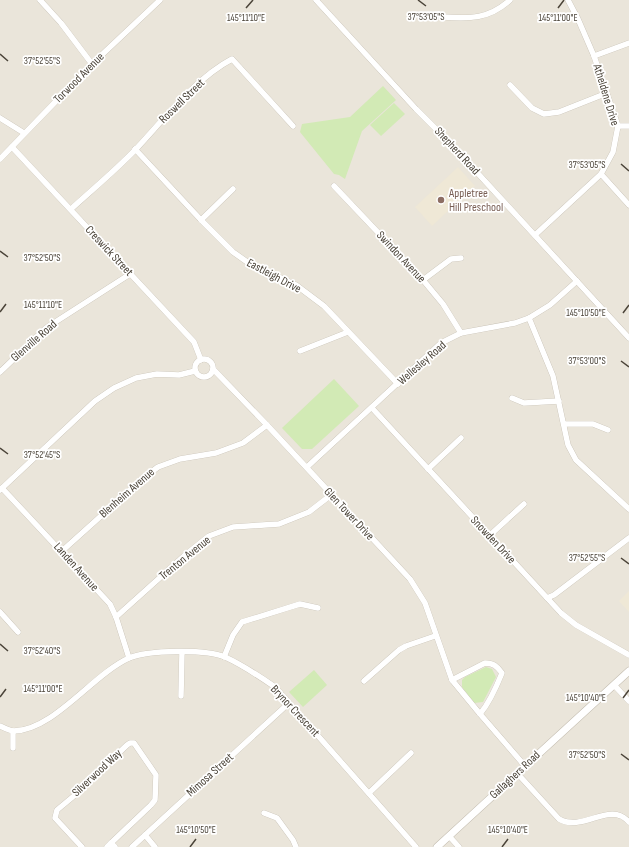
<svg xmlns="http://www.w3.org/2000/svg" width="629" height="847" viewBox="0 0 629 847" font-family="'Sofia Sans Condensed',sans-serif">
  <rect width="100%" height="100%" fill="#f6f3ec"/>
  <rect fill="#eae5da" x="0" y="0" width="629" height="847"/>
  <g fill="#efe8d6">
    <path d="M458 167 475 186 432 226 415 207Z"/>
    <path d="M629 591V612L619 601Z"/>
  </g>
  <g fill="#d2eab5">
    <path d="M383 86 396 100 362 131 345 179 339 175 334 174 300 132 302 124 350 117Z"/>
    <path d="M394 103 405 114 381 136 370 125Z"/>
    <path d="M334 379 359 406 312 449H302L282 428Z"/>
    <path d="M486 667 492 669 496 677 483 702 474 703 462 687V680L465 677Z"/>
    <path d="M314 670 327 685 303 707 289 692Z"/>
  </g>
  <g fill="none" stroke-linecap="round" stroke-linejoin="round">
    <g stroke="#c2bbae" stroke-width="6">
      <g id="minor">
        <path d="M40 0 61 23 92 64"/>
        <path d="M316 0 416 109 450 143 629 338"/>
        <path d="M443 17C470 19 489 19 510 0"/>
        <path d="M594 56 629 43"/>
        <path d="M510 85 532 108 544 114 559 112 607 93"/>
        <path d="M0 118 24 133"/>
        <path d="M618 126H629"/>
        <path d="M12 147 194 342 201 360"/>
        <path d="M135 149 201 220 233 252 250 264 296 285 324 306 398 384"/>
        <path d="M0 159 92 64 160 0"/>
        <path d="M601 174 629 205"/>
        <path d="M334 186 423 280 443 304 461 333"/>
        <path d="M71 209C93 189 116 170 136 149 164 119 196 78 232 59L293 126"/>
        <path d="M201 220 233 189"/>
        <path d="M535 235 601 174 613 152 618 126 594 56 578 19 568 0"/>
        <path d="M423 280 451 259 461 258"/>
        <path d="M529 318 553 376 568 445 576 460 629 509"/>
        <path d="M300 351 348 332"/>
        <circle cx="204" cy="368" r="9"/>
        <path d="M213 369 267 425 410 579 425 603 452 680 480 714 525 766"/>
        <path d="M0 372 46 328 130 274"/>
        <path d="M512 398 524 403 559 401"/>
        <path d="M372 408 561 613 576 625 629 655"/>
        <path d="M564 424H593L608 430"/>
        <path d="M307 467 441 343 461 333 515 323 529 318 550 305 577 281"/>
        <path d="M428 469 461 438"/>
        <path d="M2 488 110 604 116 617 129 658"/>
        <path d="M0 490 95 401 114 388 136 378 157 374 179 375 195 371"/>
        <path d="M489 536 524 504"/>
        <path d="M62 551 141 480 158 467 180 459 216 453 243 443 267 425"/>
        <path d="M547 598 554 595 629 538"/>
        <path d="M0 612 18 632"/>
        <path d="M116 617 184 556 209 536 233 527 279 524 309 512 331 495"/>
        <path d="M224 657 233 635 242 622 300 604 318 608"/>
        <path d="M452 680 485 663C493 663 497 666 502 673 496 688 490 702 480 714"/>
        <path d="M364 681 399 650 406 646 435 636"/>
        <path d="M614 685 629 701"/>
        <path d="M181 696 182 652"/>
        <path d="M0 726C4 728 10 731 14 731 54 730 92 675 129 658 148 650 206 649 225 657 243 665 259 676 275 687L416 847"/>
        <path d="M13 748V731"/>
        <path d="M517 773 559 819C580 831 603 808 621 816 624 817 627 820 629 822"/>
        <path d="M369 793 411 753"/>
        <path d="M264 813 277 818 293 840 296 847"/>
        <path d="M145 835 155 847"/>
        <path d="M449 836 459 847"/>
        <path d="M82 847 55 818 57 810 75 795 127 745 130 743H134L156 775 155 800 151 805 111 843"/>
        <path d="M107 847 111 843 115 847"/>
        <path d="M132 847 289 703"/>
      </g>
    </g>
    <g stroke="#c2bbae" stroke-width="8">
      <path id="tertiary" d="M437 847 629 671"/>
    </g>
    <use href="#minor" stroke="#fff" stroke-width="5.5"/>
    <use href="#tertiary" stroke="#fff" stroke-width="7"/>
  </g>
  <path fill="none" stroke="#4b4439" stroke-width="1.5" d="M418 0 426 6M246 8 253 0M558 8 564 0M0 54 8 61M621 164 629 171M0 251 8 257M0 312 6 304M623 313 629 305M621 361 629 367M0 448 8 454M621 558 629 564M0 644 8 651M0 697 6 689M623 698 629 690M621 754 629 760M190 847 196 839M502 847 508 839"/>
  <circle fill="#8d6e63" stroke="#fff" stroke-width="1.5" cx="441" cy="200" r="4"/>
  <g text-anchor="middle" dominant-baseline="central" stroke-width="3.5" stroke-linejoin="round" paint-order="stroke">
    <g font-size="12" fill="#4b4439" stroke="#fff">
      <text transform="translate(79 78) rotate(-45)">Torwood Avenue</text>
      <text transform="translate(606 95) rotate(73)">Atheldene Drive</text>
      <text transform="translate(182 101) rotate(-44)">Roswell Street</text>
      <text transform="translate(457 151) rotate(47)">Shepherd Road</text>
      <text transform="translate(109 251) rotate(47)">Creswick Street</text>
      <text transform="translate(401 257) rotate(47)">Swindon Avenue</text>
      <text transform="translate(274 276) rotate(28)">Eastleigh Drive</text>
      <text transform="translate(34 341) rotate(-41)">Glenville Road</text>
      <text transform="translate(422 363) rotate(-41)">Wellesley Road</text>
      <text transform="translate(127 493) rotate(-41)">Blenheim Avenue</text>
      <text transform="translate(349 514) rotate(47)">Glen Tower Drive</text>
      <text transform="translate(493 540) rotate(47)">Snowden Drive</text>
      <text transform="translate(185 558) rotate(-39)">Trenton Avenue</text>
      <text transform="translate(76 567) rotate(48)">Landen Avenue</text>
      <text transform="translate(295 711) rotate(47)">Brynor Crescent</text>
      <text transform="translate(97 773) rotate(-43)">Silverwood Way</text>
      <text transform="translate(210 775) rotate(-42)">Mimosa Street</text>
      <text transform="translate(515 775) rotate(-43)">Gallaghers Road</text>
    </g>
    <g font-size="12" fill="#785e54" stroke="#fff" text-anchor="start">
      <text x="449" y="193">Appletree<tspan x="449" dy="14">Hill Preschool</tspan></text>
    </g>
  </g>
  <g font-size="10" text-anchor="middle" fill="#4b4439" stroke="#fff" stroke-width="3.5" stroke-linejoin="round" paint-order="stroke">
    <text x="426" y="20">37°53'05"S</text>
    <text x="246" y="21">145°11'10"E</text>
    <text x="558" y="21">145°11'00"E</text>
    <text x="42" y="64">37°52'55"S</text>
    <text x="587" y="168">37°53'05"S</text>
    <text x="42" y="261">37°52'50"S</text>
    <text x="43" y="308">145°11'10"E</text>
    <text x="586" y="316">145°10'50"E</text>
    <text x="587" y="364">37°53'00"S</text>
    <text x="42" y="458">37°52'45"S</text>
    <text x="587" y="561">37°52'55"S</text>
    <text x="42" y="654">37°52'40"S</text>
    <text x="43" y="692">145°11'00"E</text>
    <text x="586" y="701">145°10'40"E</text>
    <text x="587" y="758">37°52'50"S</text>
    <text x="196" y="833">145°10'50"E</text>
    <text x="508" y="833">145°10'40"E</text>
  </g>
</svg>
